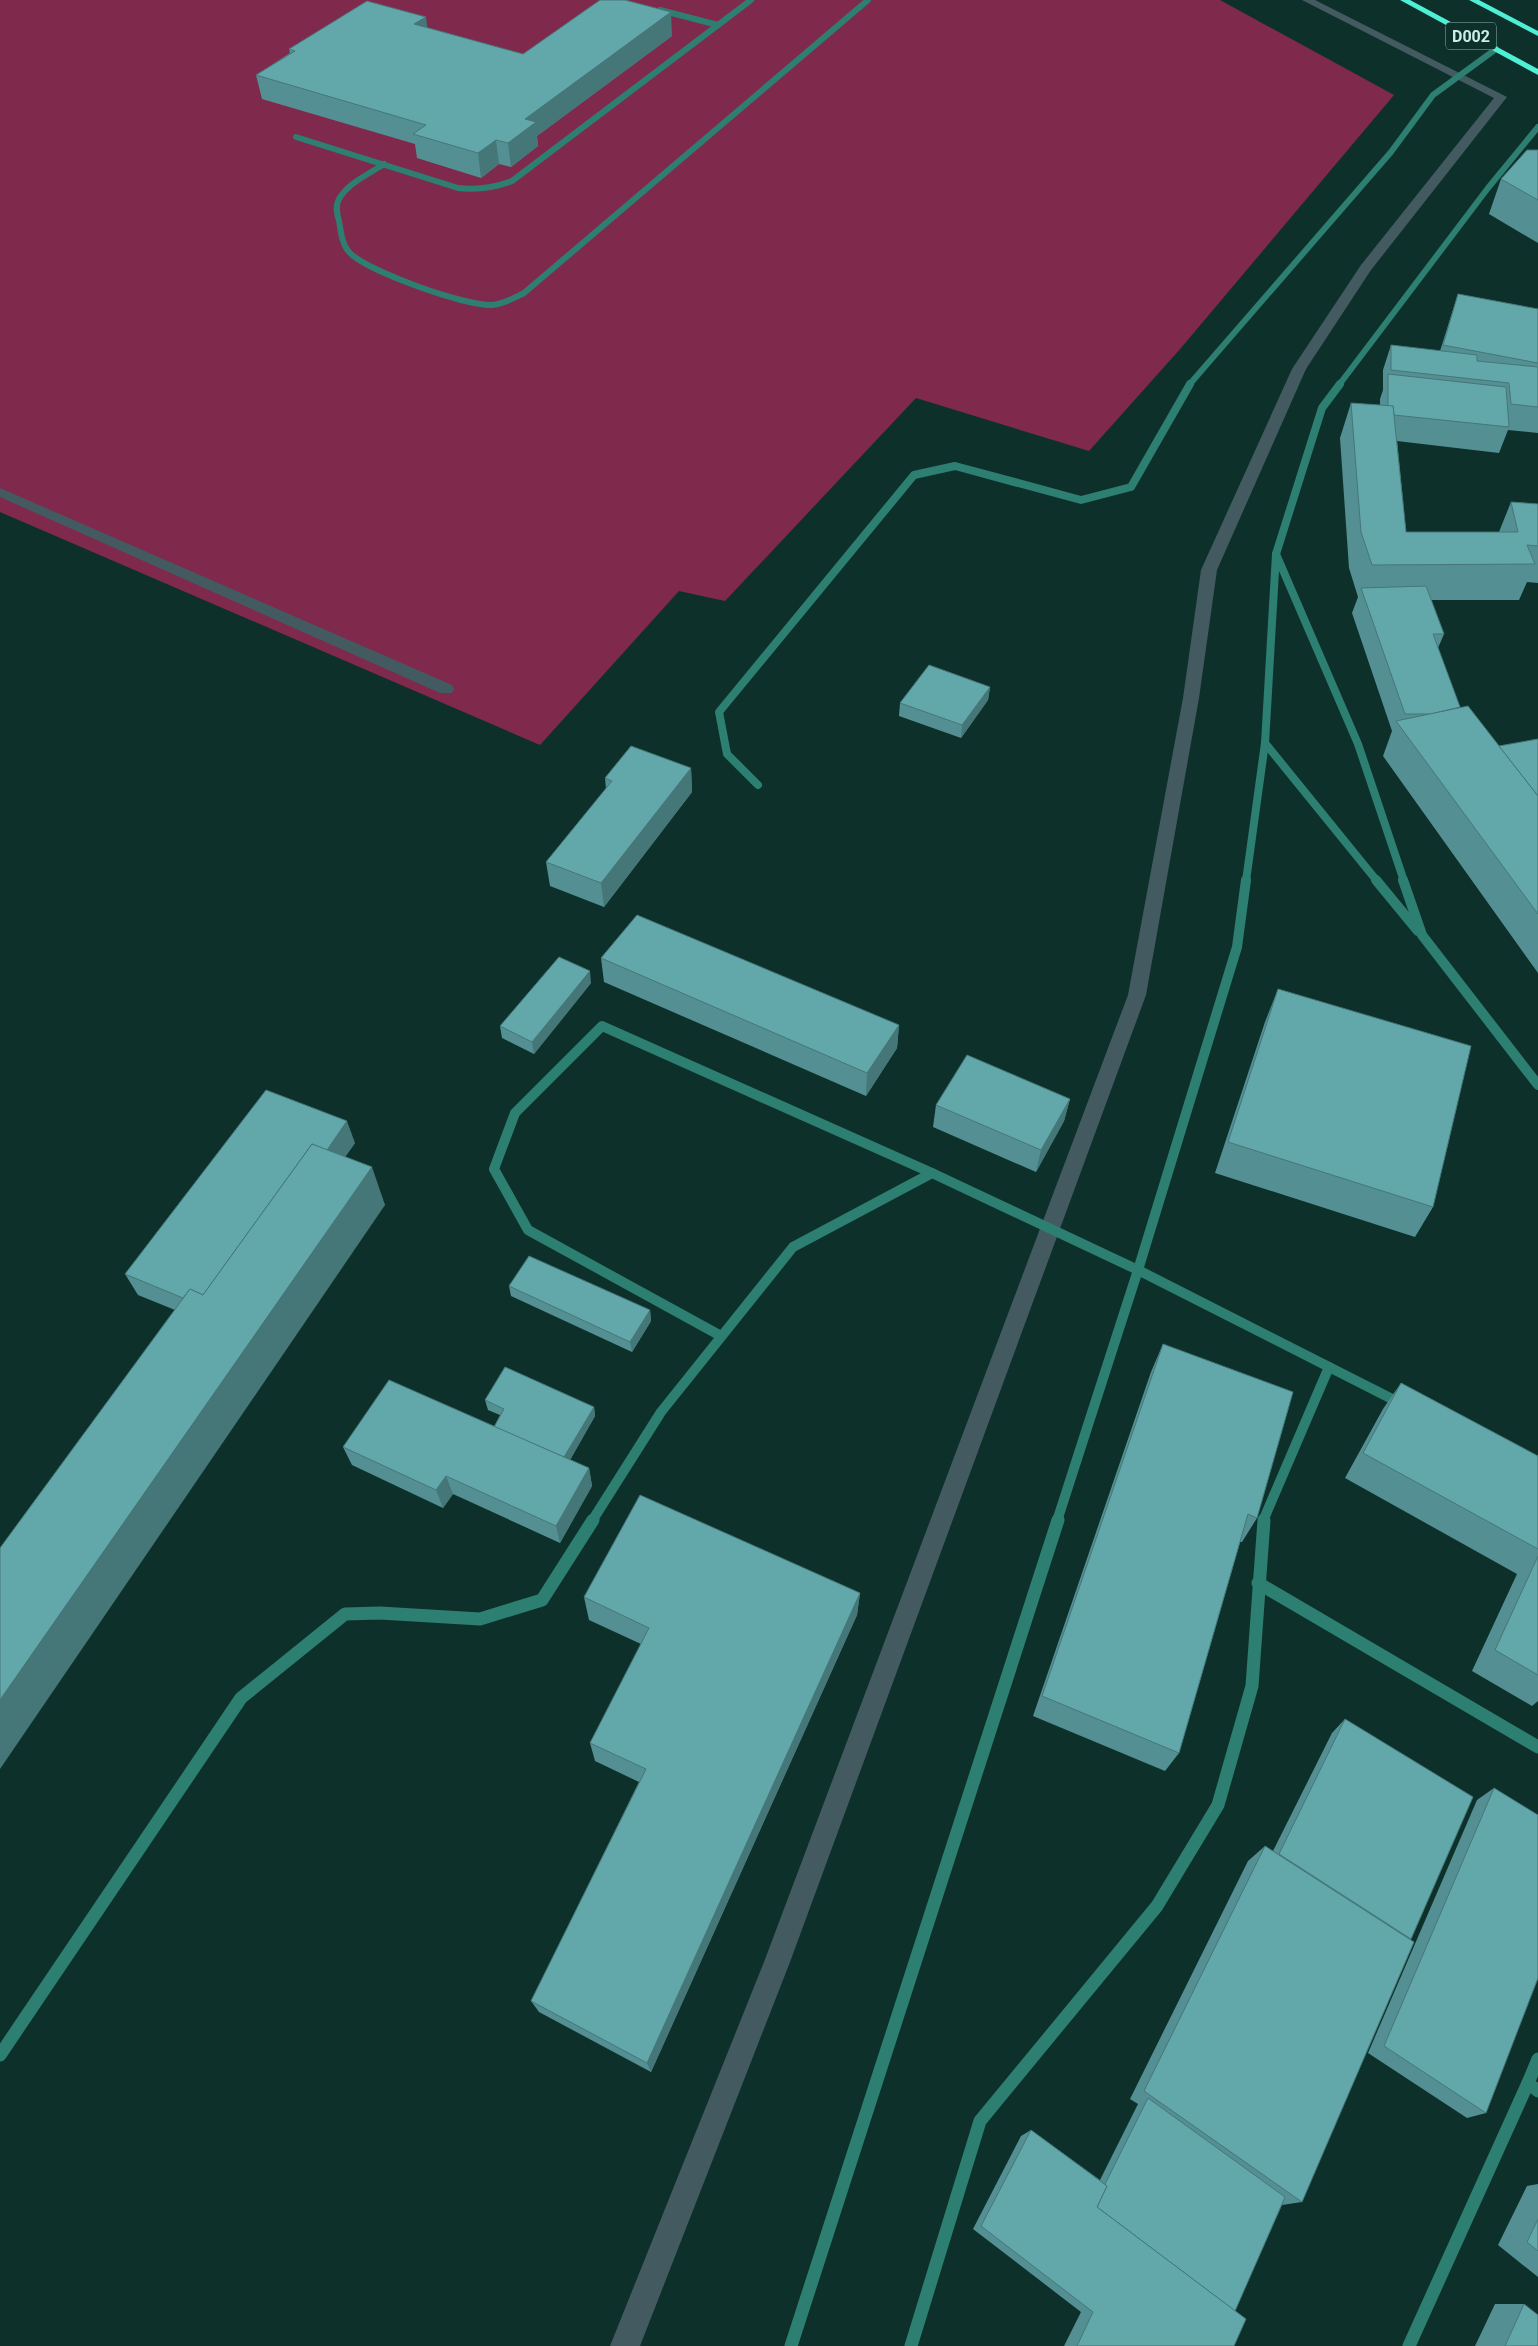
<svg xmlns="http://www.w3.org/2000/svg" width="1538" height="2346" viewBox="0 0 1538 2346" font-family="Roboto,sans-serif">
  <rect width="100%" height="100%" fill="#0d312a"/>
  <path fill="#7f2a4c" d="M0 0H1220L1394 95 1181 348 1089 451 916 398 725 601 679 591 540 745 0 512Z"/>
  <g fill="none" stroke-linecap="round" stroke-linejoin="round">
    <g fill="#435a60" fill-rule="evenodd">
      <path d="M1302 0H1315L1507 97 1371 270 1306 369 1217 570 1199 698 1146 995 790 1962 640 2346H610L764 1962 1128 995 1183 698 1201 570 1292 369 1361 265 1494 98Z"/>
      <path d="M0 488 452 685 454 689 452 693H440L0 497Z"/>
    </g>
    <g stroke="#2d7f71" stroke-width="6">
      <path d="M660 10 718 25 751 0"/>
      <path d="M296 137 458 188C477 190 494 188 512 181L718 25"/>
      <path d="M384 164C369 174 348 183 339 199 335 206 337 214 339 221 341 232 342 245 350 253 369 272 465 306 492 305 504 304 514 298 524 293L868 0"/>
      <path d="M1189 385 1391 152 1433 95 1496 49"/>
    </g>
    <path stroke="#2d7f71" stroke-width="8" d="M758 785 727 754 719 712 914 475 955 466 1081 500 1131 487 1190 384"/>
    <g stroke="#2d7f71" stroke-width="10">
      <path d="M721 1336 528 1230 494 1169 515 1113 602 1026 932 1173 1138 1270"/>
      <path d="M592 1521 661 1412 793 1247 932 1173"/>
      <path d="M1263 1521 1329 1367"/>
    </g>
    <g stroke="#2d7f71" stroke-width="13">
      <path d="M1258 1583 1538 1747"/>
      <path d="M0 2055 241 1698 345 1614 380 1613 480 1619 542 1600 593 1520"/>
      <path d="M1538 2059 1528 2083 1538 2091"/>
      <path d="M911 2346 980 2121 1157 1906 1218 1805 1252 1686 1264 1520"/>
      <path d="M1409 2346 1528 2083"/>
    </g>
    <path stroke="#2d7f71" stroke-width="6" d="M1339 385 1488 188 1538 127"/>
    <g stroke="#2d7f71" stroke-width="8">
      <path d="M1340 384 1322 408 1276 554 1358 744 1404 881"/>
      <path d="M1265 743 1377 881"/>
      <path d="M1246 881 1265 743 1276 554"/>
    </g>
    <g stroke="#2d7f71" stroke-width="10">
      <path d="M1376 880 1418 931"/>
      <path d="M1403 880 1422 935 1538 1085"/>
      <path d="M1138 1270 1402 1404"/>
      <path d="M1057 1521 1138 1270 1237 947 1246 880"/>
    </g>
    <path stroke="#2d7f71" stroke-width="13" d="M791 2346 1058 1520"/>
    <g fill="#4eefd4" fill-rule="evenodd">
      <path d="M1400 0H1410L1538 69V75Z"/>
      <path d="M1469 0H1479L1538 31V36Z"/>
    </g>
  </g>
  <g fill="#549093">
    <path d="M427 28 523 54 672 36 537 136 538 146 511 167 499 164 481 178 417 158 415 144 262 99 256 75 290 53 289 49Z"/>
    <path d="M1538 150V243L1489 214 1501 179Z"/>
    <path d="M1458 294 1538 309V433L1508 430 1499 453 1397 441 1406 532H1499L1511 502 1538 504V583L1527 582 1519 600H1431L1444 634 1438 648 1460 707 1499 746 1538 739V973L1383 756 1392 731 1352 613 1358 597 1349 568 1340 438 1351 403 1380 405V399L1383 390V370L1391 345 1440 351Z"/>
    <path d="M990 687 988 700 961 738 899 716 900 703Z"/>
    <path d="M691 768 692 792 604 907 550 886 546 862 606 789 605 778Z"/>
    <path d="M601 958 899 1025 897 1048 866 1096 604 982Z"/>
    <path d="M591 983 534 1054 502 1038 500 1026Z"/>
    <path d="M1278 989 1433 1207 1415 1237 1215 1173 1265 1022Z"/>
    <path d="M1070 1099 1064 1121 1036 1172 933 1127 936 1105Z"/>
    <path d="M355 1143 345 1157 385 1205 175 1310 138 1295 125 1274Z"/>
    <path d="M509 1286 650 1310 651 1321 632 1352 511 1296Z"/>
    <path d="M1163 1344 1257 1518 1242 1542H1240L1179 1753 1165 1771 1033 1716 1151 1372Z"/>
    <path d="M1401 1383 1538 1456V1701L1532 1706 1472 1671 1517 1574 1345 1478 1383 1409Z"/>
    <path d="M485 1400 594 1407 595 1416 570 1460 589 1468 592 1486 560 1543 453 1494 443 1508 352 1465 343 1447 494 1427 500 1415 488 1410Z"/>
    <path d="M860 1593 857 1615 651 2072 539 2012 531 2001 639 1782 595 1761 590 1743 641 1644 589 1620 584 1597Z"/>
    <path d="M1345 1719 1411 1939 1302 2202 1282 2205 1235 2311 1234 2346H1064L1081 2312 973 2229 1021 2136 1031 2130 1100 2180 1138 2104 1130 2099 1248 1861 1265 1846 1273 1851 1332 1733Z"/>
    <path d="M1494 1788 1486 2113 1467 2118 1368 2053 1477 1800Z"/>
    <path d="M1538 2184V2277L1498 2245 1527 2186Z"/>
    <path d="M1495 2304H1524L1538 2346H1475Z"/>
  </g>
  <g fill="#457678">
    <path d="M671 12 672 36 537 136 538 146 511 167 508 143 525 119Z"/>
    <path d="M426 17 429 40 414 24Z"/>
    <path d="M496 140 499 164 481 178 478 153Z"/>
    <path d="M990 687 988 700 961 738 962 725Z"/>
    <path d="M691 768 692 792 604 907 601 883Z"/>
    <path d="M590 971 591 983 534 1054 532 1042Z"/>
    <path d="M899 1025 897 1048 866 1096 867 1073Z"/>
    <path d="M1070 1099 1064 1121 1036 1172 1041 1150Z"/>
    <path d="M347 1121 355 1143 222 1330 211 1310Z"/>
    <path d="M372 1167 385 1205 0 1769V1700Z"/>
    <path d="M650 1310 651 1321 632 1352 630 1342Z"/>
    <path d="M594 1407 595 1416 562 1474 560 1464Z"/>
    <path d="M589 1468 592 1486 560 1543 556 1526Z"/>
    <path d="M446 1476 453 1494 443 1508 436 1490Z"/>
    <path d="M860 1593 857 1615 651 2072 647 2063Z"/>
  </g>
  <g fill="#62a8ab" stroke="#457678">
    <path d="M600 0H625L671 12 525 119 536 122 508 143 496 140 478 153 413 134 426 125 256 75 295 51 289 49 367 1 426 17 414 24 523 54Z"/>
    <path d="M1527 150H1538V200L1501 179Z"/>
    <path d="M1458 294 1538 309V363L1443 345Z"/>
    <path d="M1391 345 1477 355V361L1538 367V407L1511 404 1509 383 1391 370Z"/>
    <path d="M1388 374 1506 387 1509 427 1394 415 1393 406H1388Z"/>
    <path d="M1351 403 1393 406 1406 532H1518L1511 502 1538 504V546L1527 545 1535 564 1372 565 1361 532Z"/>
    <path d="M1426 586 1444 634H1433L1460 707 1431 714H1405L1361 588Z"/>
    <path d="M929 665 990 687 962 725 900 703Z"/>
    <path d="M1468 706 1538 796V914L1396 721Z"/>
    <path d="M1538 739V796L1499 746Z"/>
    <path d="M631 746 691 768 601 883 546 862 612 781 605 778Z"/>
    <path d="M637 915 899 1025 867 1073 601 958Z"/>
    <path d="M559 957 590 971 532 1042 500 1026Z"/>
    <path d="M1278 989 1471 1046 1433 1207 1228 1142Z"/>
    <path d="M967 1055 1070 1099 1041 1150 936 1105Z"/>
    <path d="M266 1090 347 1121 327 1150 312 1144 203 1295 190 1289 183 1298 125 1274Z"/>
    <path d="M312 1144 372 1167 0 1700V1548L190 1289 203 1295Z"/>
    <path d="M529 1256 650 1310 630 1342 509 1286Z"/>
    <path d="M1163 1344 1293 1392 1257 1518 1248 1514 1179 1753 1042 1696Z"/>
    <path d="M505 1367 594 1407 564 1457 494 1427 504 1409 485 1400Z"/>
    <path d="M389 1380 589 1468 556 1526 446 1476 436 1490 343 1447Z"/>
    <path d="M1401 1383 1538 1456V1549L1363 1453Z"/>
    <path d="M640 1495 860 1593 647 2063 531 2001 646 1769 590 1743 649 1628 584 1597Z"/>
    <path d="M1538 1556V1675L1495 1650Z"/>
    <path d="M1345 1719 1473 1797 1411 1939 1279 1854Z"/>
    <path d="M1494 1788 1538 1815V1978L1486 2113 1384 2046Z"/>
    <path d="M1265 1846 1414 1942 1302 2202 1144 2091Z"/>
    <path d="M1148 2098 1285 2197 1235 2311 1097 2207 1107 2186 1105 2184Z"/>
    <path d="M1031 2130 1107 2186 1097 2207 1246 2319 1234 2346H1077L1093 2312 981 2226Z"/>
    <path d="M1538 2219V2251L1527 2242Z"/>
    <path d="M1524 2304 1538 2315V2346H1505Z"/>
  </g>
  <g text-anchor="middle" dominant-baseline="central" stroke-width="5" stroke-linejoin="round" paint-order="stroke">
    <rect fill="#0d312a" stroke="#93b5ae" stroke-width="1" x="1446" y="22.5" width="50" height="27" rx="4"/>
    <g font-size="16" font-weight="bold" fill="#cdeee6">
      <text x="1471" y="36">D002</text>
    </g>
  </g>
</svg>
